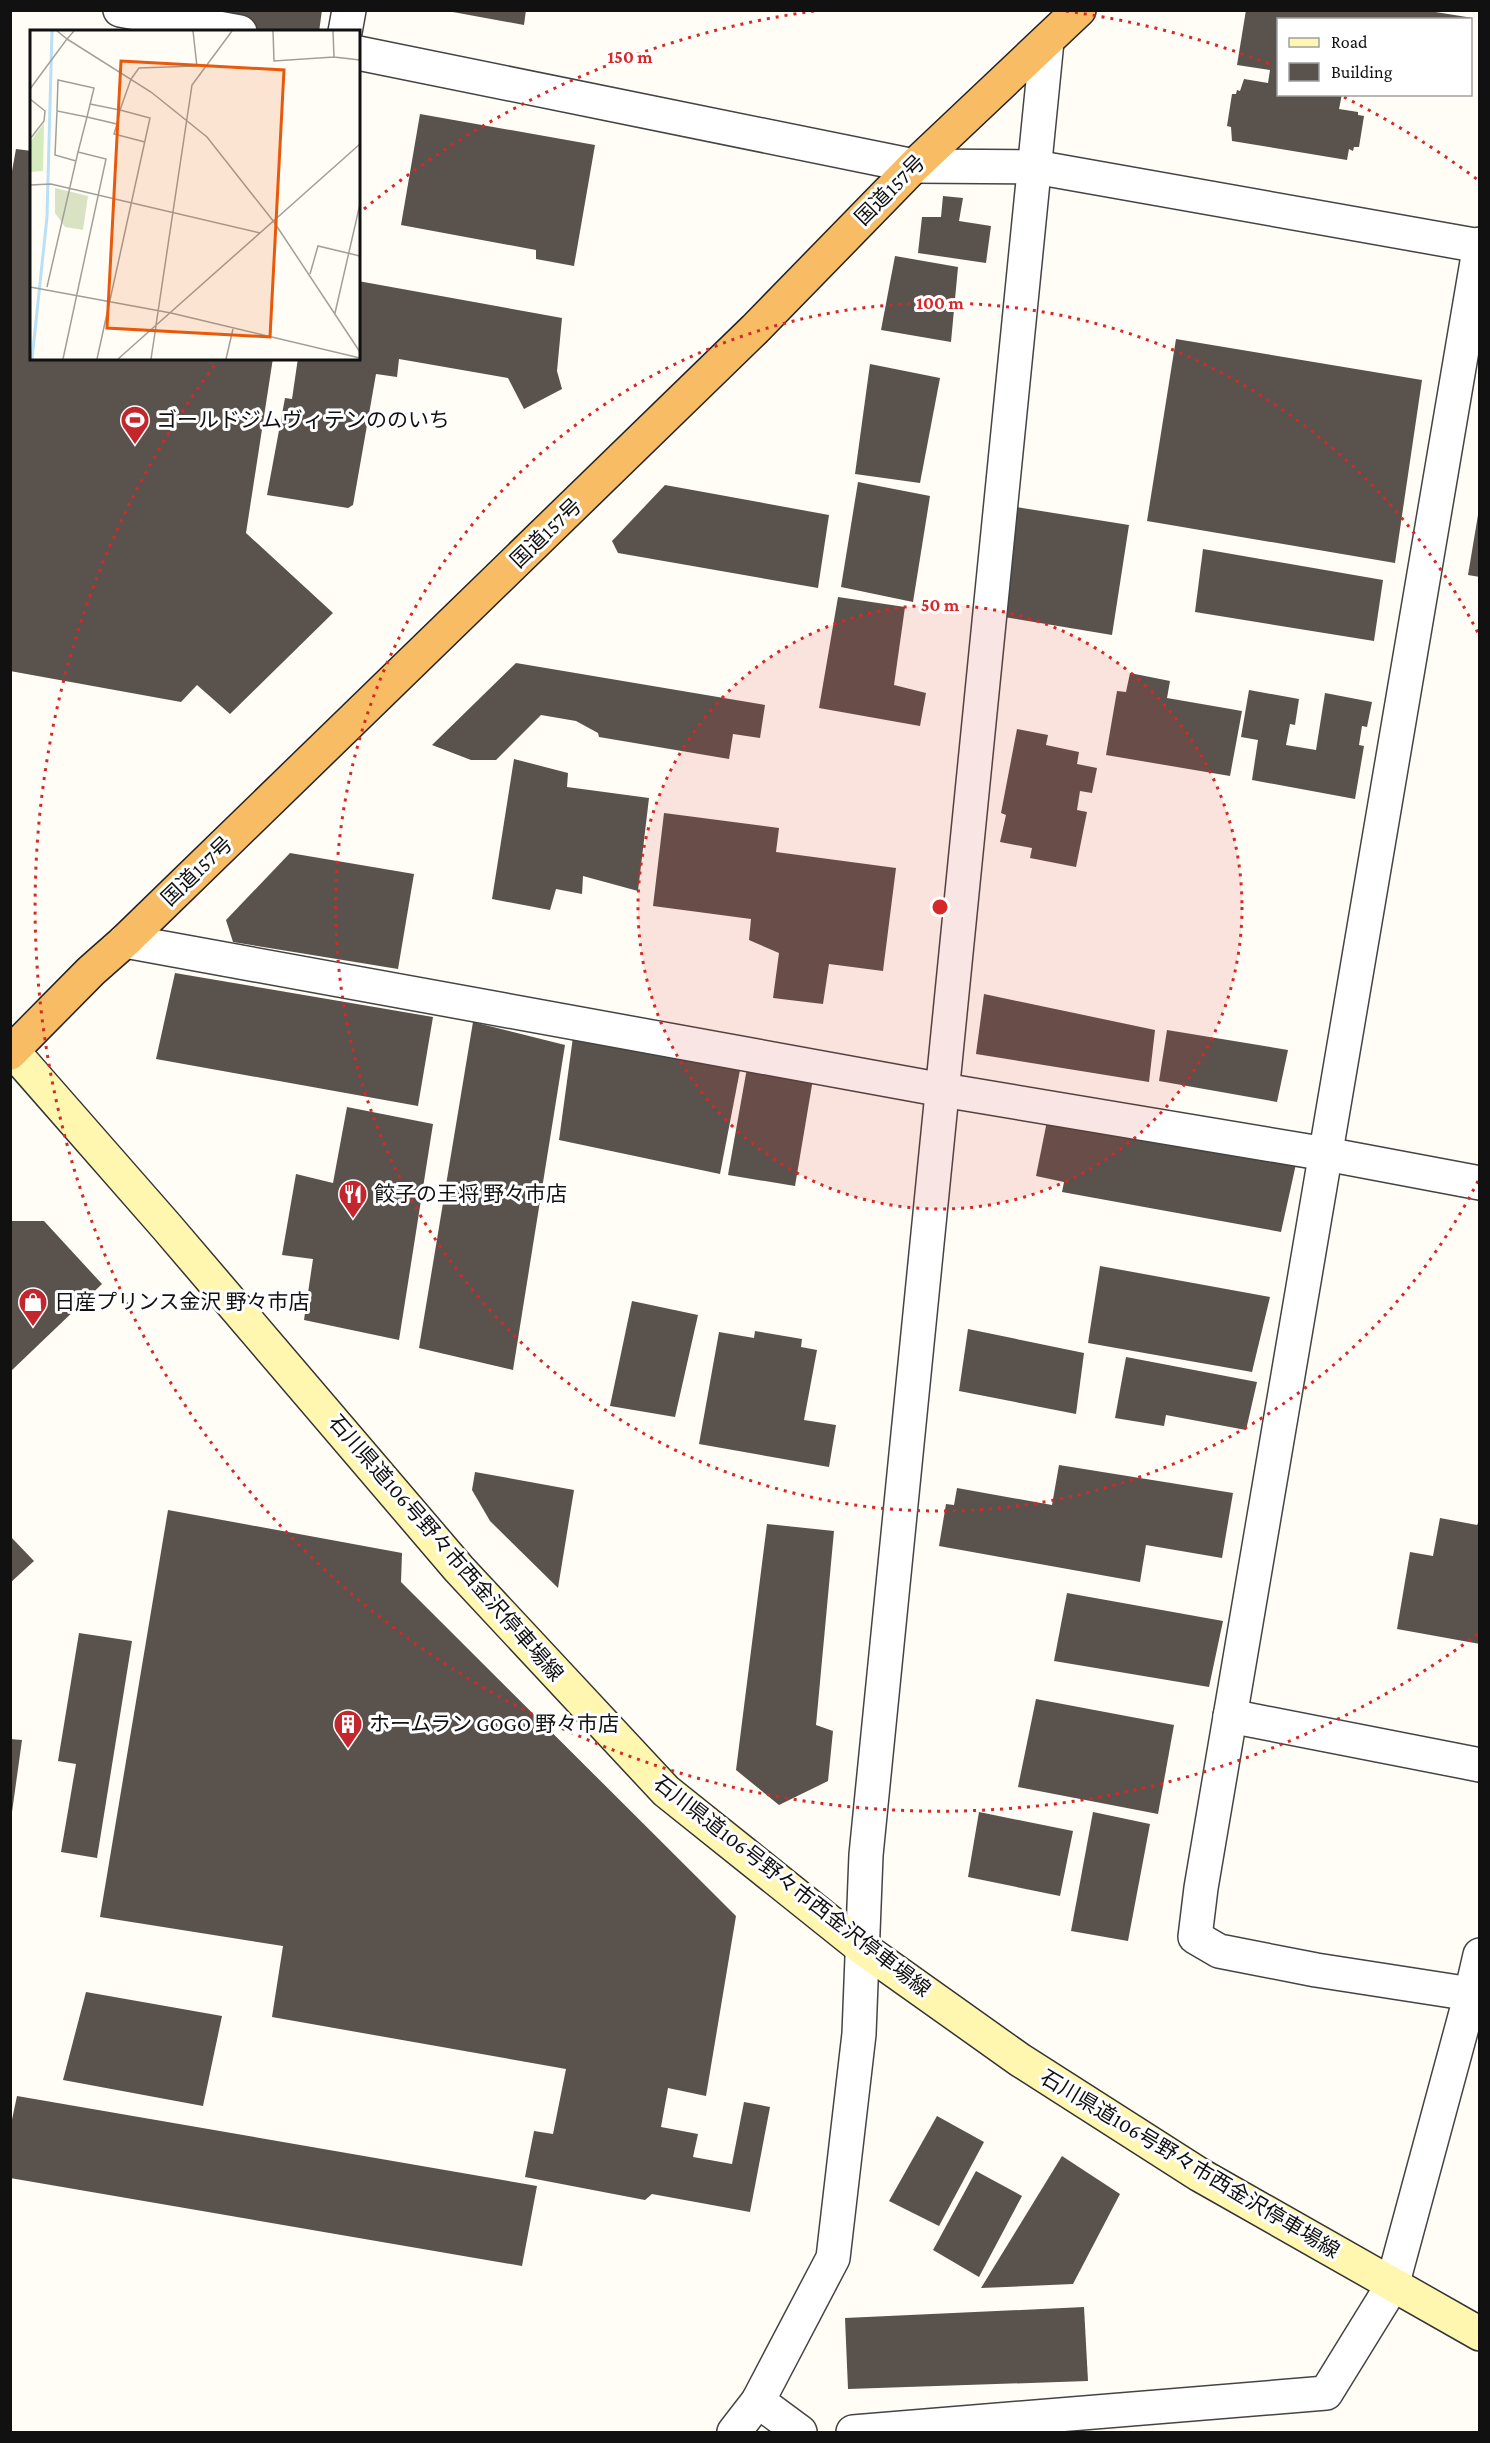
<svg xmlns="http://www.w3.org/2000/svg" width="1490" height="2443" viewBox="0 0 1490 2443" font-family="'Crimson Pro','Noto Sans JP',serif">
  <rect width="100%" height="100%" fill="#fffdf5"/>
  <g fill="#5a524d">
    <path d="M143 10H322L319 32H195Z"/>
    <path d="M442 10H526L524 25Z"/>
    <path d="M1246 10H1423L1473 18 1278 20V94H1342L1339 109 1358 112V115L1364 116 1359 147H1354L1353 151 1349 149 1347 160 1232 141 1231 127 1227 126 1232 94H1236L1237 90 1240 91 1244 79 1268 83 1270 70 1237 65Z"/>
    <path d="M420 114 595 145 574 266 536 259V250L401 225Z"/>
    <path d="M16 149 32 151V358H273L246 533 333 613 230 714 197 685 181 702 10 671V182Z"/>
    <path d="M943 196 963 198 959 221 991 226 986 263 918 253 922 217H941Z"/>
    <path d="M895 256 958 267 951 342 881 330Z"/>
    <path d="M358 281 562 318 557 371 562 389 524 409 508 378 399 359 397 377 376 374 353 505 348 508 267 495 285 398 292 399 298 358H358Z"/>
    <path d="M1176 339 1422 380 1395 563 1147 521Z"/>
    <path d="M870 364 940 378 920 483 855 474Z"/>
    <path d="M858 482 930 496 913 602 841 587Z"/>
    <path d="M665 485 829 515 818 588 618 553 612 541Z"/>
    <path d="M1016 507 1129 525 1112 635 1004 617Z"/>
    <path d="M1478 515H1480V577L1468 575Z"/>
    <path d="M1203 549 1383 580 1374 641 1195 612Z"/>
    <path d="M838 597 905 607 894 685 926 693 920 726 819 708Z"/>
    <path d="M516 663 765 705 760 738 733 734 729 759 599 737 598 733 576 721 541 715 496 760H471L432 745Z"/>
    <path d="M1130 673 1170 681 1167 698 1242 711 1230 776 1106 755 1117 691 1126 692Z"/>
    <path d="M1249 690 1299 699 1295 725 1290 724 1286 745 1316 750 1325 693 1372 702 1367 727 1362 726 1359 745 1364 746 1355 799 1252 780 1258 740 1241 737Z"/>
    <path d="M1017 729 1048 735 1046 745 1079 752 1077 764 1097 768 1092 793 1080 791 1077 810 1087 812 1076 867 1030 858 1032 848 1000 842 1006 815 1001 813Z"/>
    <path d="M514 759 568 773 567 787 649 798 638 891 583 876 582 894 556 889 550 910 492 899Z"/>
    <path d="M664 813 779 828 776 852 896 868 883 971 829 964 823 1004 773 998 779 953 749 940 751 919 653 906Z"/>
    <path d="M290 853 414 874 398 969 233 942 226 920Z"/>
    <path d="M175 973 433 1017 418 1106 156 1059Z"/>
    <path d="M984 994 1155 1030 1149 1082 976 1054Z"/>
    <path d="M473 1022 565 1045 513 1370 419 1348Z"/>
    <path d="M1167 1030 1288 1050 1277 1102 1159 1081Z"/>
    <path d="M573 1037 741 1065 720 1174 559 1140Z"/>
    <path d="M747 1068 813 1079 795 1186 728 1175Z"/>
    <path d="M347 1107 433 1124 399 1340 304 1320 313 1259 282 1255 296 1174 333 1183Z"/>
    <path d="M1047 1121 1296 1164 1281 1232 1062 1192 1064 1182 1036 1176Z"/>
    <path d="M10 1221H44L102 1284 10 1372Z"/>
    <path d="M1100 1266 1270 1297 1252 1372 1088 1343Z"/>
    <path d="M632 1301 698 1315 675 1417 610 1406Z"/>
    <path d="M968 1329 1084 1353 1076 1414 959 1391Z"/>
    <path d="M755 1331 802 1339 801 1347 817 1350 804 1420 836 1425 829 1467 699 1444 719 1332 754 1338Z"/>
    <path d="M1126 1357 1257 1382 1246 1430 1166 1415 1164 1426 1115 1418Z"/>
    <path d="M1059 1465 1233 1493 1222 1558 1146 1545 1140 1582 939 1546 946 1504 954 1505 957 1488 1052 1505Z"/>
    <path d="M475 1472 574 1490 558 1588 490 1521 472 1490Z"/>
    <path d="M168 1510 402 1553 401 1582 736 1916 706 2096 668 2088 661 2127 698 2134 693 2157 732 2164 744 2102 770 2107 750 2212 652 2194 645 2200 525 2177 534 2131 553 2134 566 2069 272 2017 283 1946 100 1917Z"/>
    <path d="M1440 1518 1477 1525 1480 1520V1644L1397 1629 1410 1552 1433 1556Z"/>
    <path d="M767 1524 834 1531 816 1725 833 1731 828 1781 779 1805 736 1770Z"/>
    <path d="M10 1536 34 1561 10 1583Z"/>
    <path d="M1067 1593 1223 1621 1209 1687 1054 1661Z"/>
    <path d="M79 1633 132 1641 97 1858 61 1852 76 1764 58 1761Z"/>
    <path d="M1036 1699 1174 1725 1158 1814 1018 1787Z"/>
    <path d="M10 1739 22 1740 12 1812H10Z"/>
    <path d="M979 1812 1073 1831 1060 1896 968 1877Z"/>
    <path d="M1093 1812 1150 1824 1128 1941 1071 1931Z"/>
    <path d="M86 1992 222 2016 203 2106 63 2080Z"/>
    <path d="M17 2096 537 2186 522 2266 10 2178V2129Z"/>
    <path d="M937 2116 984 2142 939 2226 889 2201Z"/>
    <path d="M1062 2156 1120 2194 1073 2284 981 2288Z"/>
    <path d="M976 2171 1022 2196 979 2277 933 2250Z"/>
    <path d="M1084 2307 1088 2381 848 2389 845 2318Z"/>
  </g>
  <g fill="none" stroke-linecap="round" stroke-linejoin="round">
    <g stroke="#444" stroke-width="36">
      <g id="minor">
        <path d="M120 10 240 32"/>
        <path d="M345 32 349 10"/>
        <path d="M358 53 914 166 1035 167 1480 246"/>
        <path d="M125 941 943 1090 1326 1154 1480 1183"/>
        <path d="M1230 1716 1480 1765"/>
        <path d="M1480 1955 1471 1994 1480 1995"/>
        <path d="M758 2401 800 2432"/>
        <path d="M853 2432 1326 2393 1392 2286 1471 1994 1316 1970 1219 1951 1195 1937 1201 1888 1480 244"/>
      </g>
    </g>
    <g stroke="#444" stroke-width="36">
      <path id="tertiary" d="M734 2432 758 2401 833 2258 859 2034 866 1855 1047 41"/>
    </g>
    <g stroke="#333" stroke-width="36">
      <path id="secondary" d="M10 1048 166 1226 459 1569 666 1791 861 1947 1020 2060 1200 2175 1480 2334"/>
    </g>
    <g stroke="#222" stroke-width="36">
      <path id="trunk" d="M10 1053 91 971 125 941 755 329 914 166 1079 10"/>
    </g>
    <use href="#minor" stroke="#fff" stroke-width="33"/>
    <use href="#tertiary" stroke="#fff" stroke-width="33"/>
    <use href="#secondary" stroke="#fff6b0" stroke-width="33"/>
    <use href="#trunk" stroke="#f7bc64" stroke-width="33"/>
  </g>
  <circle cx="940" cy="907" r="302" fill="#d62828" fill-opacity=".12"/>
  <g fill="none" stroke="#d62828" stroke-width="3" stroke-dasharray="3 6">
    <circle cx="940" cy="907" r="302"/>
    <path d="M1478 1181A604 604 0 1 1 1478 633"/>
    <path d="M1478 1634A905 905 0 0 1 217 362M364 209A905 905 0 0 1 814 11M1066 11A905 905 0 0 1 1272 65M1344 97A905 905 0 0 1 1478 180"/>
  </g>
  <defs>
    <g id="stadium-pin" transform="scale(1.5)"><path d="M0 17L-7.5 6A9.5 9.5 0 1 1 7.5 6Z" fill="#c4262e" stroke="#fff"/><path d="M0-5a6.5 5 0 1 0 0 10a6.5 5 0 1 0 0-10ZM-3.5-1.8h7v3.6h-7Z" fill="#fff"/></g>
    <g id="restaurant-pin" transform="scale(1.5)"><path d="M0 17L-7.5 6A9.5 9.5 0 1 1 7.5 6Z" fill="#c4262e" stroke="#fff"/><path d="M-5-6h1v4h1v-4h1v4h1v-4h1v5L-1.5 .5V6h-2V.5L-5-1ZM5-6V6H3V1.5H1.5Q1.5-4 5-6Z" fill="#fff"/></g>
    <g id="shop-pin" transform="scale(1.5)"><path d="M0 17L-7.5 6A9.5 9.5 0 1 1 7.5 6Z" fill="#c4262e" stroke="#fff"/><path d="M-5-2.5h2.3a2.7 3.5 0 0 1 5.4 0H5L5.5 6h-11ZM-1.5-2.5h3a1.5 2.3 0 0 0-3 0Z" fill="#fff"/></g>
    <g id="building-pin" transform="scale(1.5)"><path d="M0 17L-7.5 6A9.5 9.5 0 1 1 7.5 6Z" fill="#c4262e" stroke="#fff"/><path d="M-4-6H4V6H1V3H-1V6H-4ZM-2.5-4.3h1.7v1.8h-1.7ZM.8-4.3h1.7v1.8H.8ZM-2.5-1h1.7V.8h-1.7ZM.8-1h1.7V.8H.8Z" fill="#fff"/></g>
  </defs>
  <g fill-rule="evenodd">
    <use href="#stadium-pin" x="135" y="420"/>
    <use href="#restaurant-pin" x="353" y="1194"/>
    <use href="#shop-pin" x="33" y="1302"/>
    <use href="#building-pin" x="348" y="1724"/>
  </g>
  <g text-anchor="middle" dominant-baseline="central" stroke-width="6" stroke-linejoin="round" paint-order="stroke">
    <g font-size="21" fill="#111" stroke="#fff">
      <text transform="translate(890 190) rotate(-45)">国道157号</text>
      <text transform="translate(546 533) rotate(-44)">国道157号</text>
      <text transform="translate(197 871) rotate(-44)">国道157号</text>
      <text transform="translate(446 1548) rotate(49)">石川県道106号野々市西金沢停車場線</text>
      <text transform="translate(792 1886) rotate(38)">石川県道106号野々市西金沢停車場線</text>
      <text transform="translate(1190 2164) rotate(31)">石川県道106号野々市西金沢停車場線</text>
    </g>
    <g font-size="21" fill="#111" stroke="#fff" text-anchor="start">
      <text x="156" y="420">ゴールドジムヴィテンののいち</text>
      <text x="374" y="1194">餃子の王将 野々市店</text>
      <text x="54" y="1302">日産プリンス金沢 野々市店</text>
      <text x="369" y="1724">ホームラン GOGO 野々市店</text>
    </g>
  </g>
  <g transform="translate(30 30)">
    <rect width="330" height="330" fill="#fffdf5"/>
    <path d="M14 93 13 141 0 142V112Z" fill="#d5ebbd"/>
    <path d="M25 158 58 166 53 200 35 197 25 183Z" fill="#d9e3c4"/>
    <path fill="none" stroke="#b9e0f7" stroke-width="3" d="M2 329 17 187 22 1"/>
    <path fill="none" stroke="#a09f9a" stroke-width="1.5" d="M44 1 37 9 121 62 177 107 244 192 330 322M163 1 167 37M243 1 244 31 304 27M303 1 304 27 330 30M0 59 37 9 27 1M0 69 15 81 14 91 0 109M27 81 25 125 46 131M87 94 84 104 115 112M0 155 21 154 230 203M280 244 288 216 330 226M0 257 141 283 330 328M17 257 48 122 57 87 64 58 28 50 27 81 57 87 87 94 90 80 60 74M305 283 330 174M126 295 162 55 202 1M33 329 76 129 48 122M67 329 120 88 90 80 101 49 109 38 166 36M88 329 330 114M121 329 126 296M196 329 203 299"/>
    <path fill="#e8590c" fill-opacity="0.15" stroke="#e8590c" stroke-width="3" d="M91 31 254 40 240 307 77 298Z"/>
    <rect width="330" height="330" fill="none" stroke="#111" stroke-width="3"/>
  </g>
  <circle cx="940" cy="907" r="9" fill="#d62828" stroke="#fff" stroke-width="3"/>
  <g font-size="18" text-anchor="middle" font-weight="bold" fill="#d62828" stroke="#fff" stroke-width="6" stroke-linejoin="round" paint-order="stroke">
    <text x="630" y="63">150 m</text>
    <text x="940" y="309">100 m</text>
    <text x="940" y="611">50 m</text>
  </g>
  <rect width="1490" height="2443" fill="none" stroke="#111111" stroke-width="24"/>
  <rect x="1277" y="18" width="195" height="78" fill="#ffffff" stroke="#a0a0a0" stroke-width="1.5"/>
  <rect x="1289" y="38" width="30" height="9" fill="#fff6b0" stroke="#a0a0a0" stroke-width="1.5"/>
  <text x="1331" y="48" font-size="18" fill="#111111">Road</text>
  <rect x="1289" y="63" width="30" height="18" fill="#5a524d" stroke="#a0a0a0" stroke-width="1.5"/>
  <text x="1331" y="78" font-size="18" fill="#111111">Building</text>
</svg>
